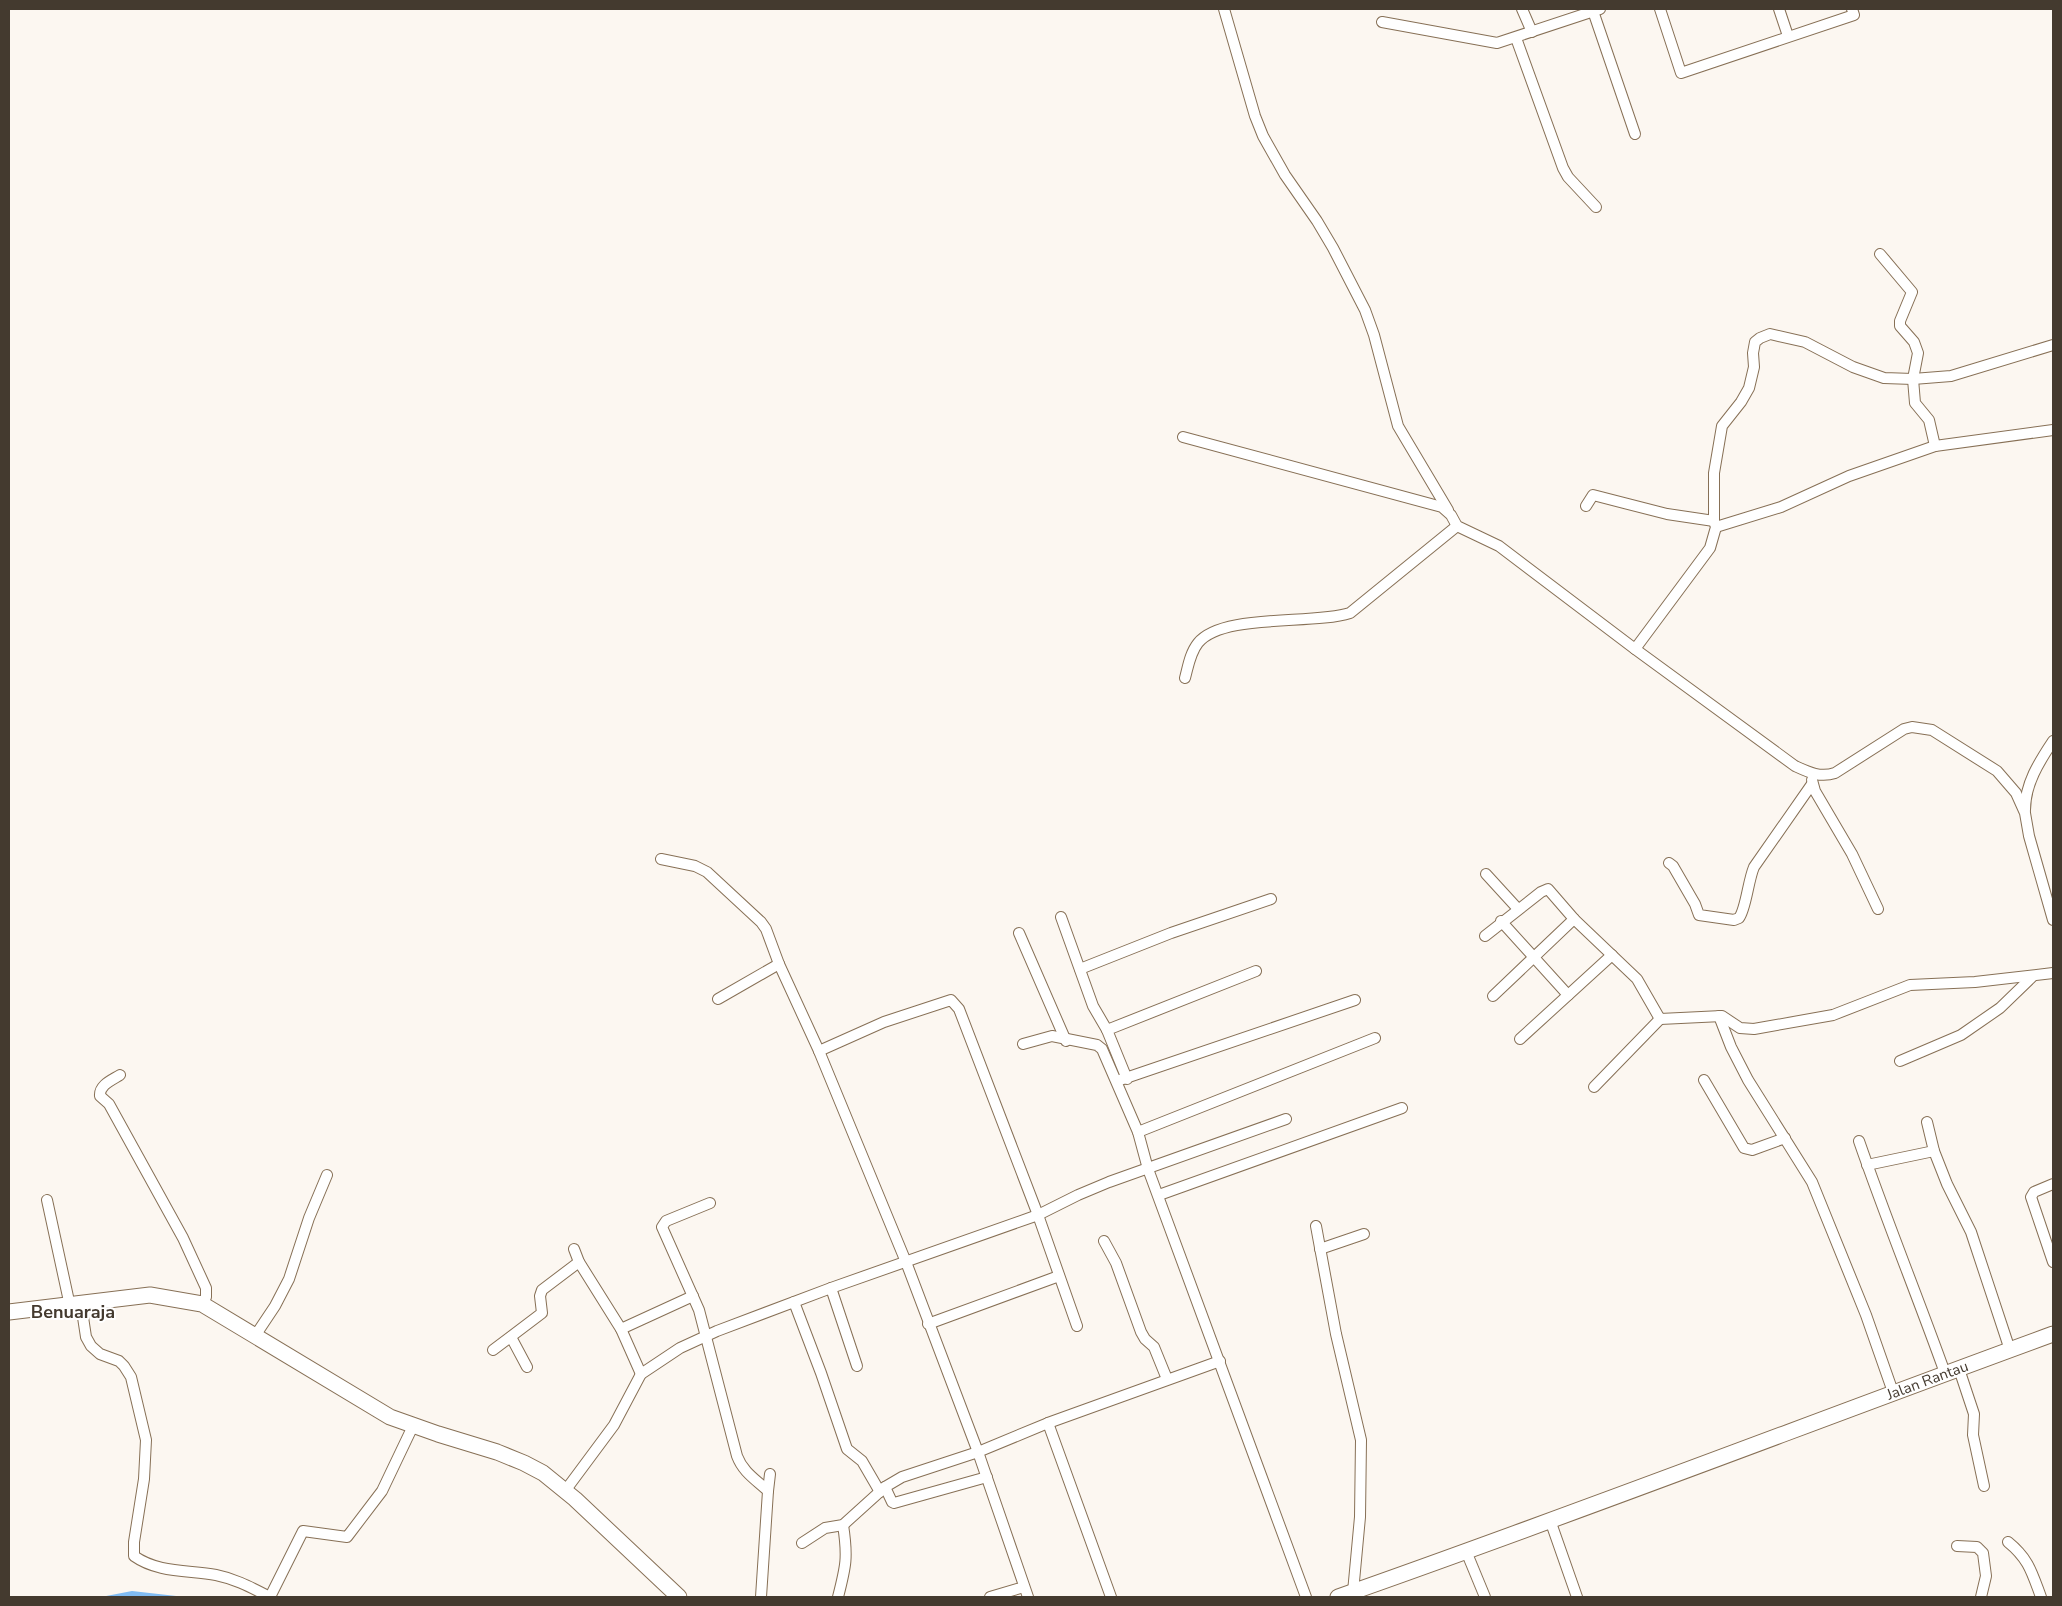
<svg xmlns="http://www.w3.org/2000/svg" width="2062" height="1606" viewBox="0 0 2062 1606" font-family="'Nunito Sans',sans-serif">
  <rect width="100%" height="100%" fill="#fcf7f1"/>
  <path fill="#81bcf3" d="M132 1591 185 1597H101Z"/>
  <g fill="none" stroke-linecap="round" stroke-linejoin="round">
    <g stroke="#877056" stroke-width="12">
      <g id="minor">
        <path d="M1224 9 1255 116 1263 136 1285 175 1317 221 1333 248 1365 310 1374 335 1398 426 1448 510"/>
        <path d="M1522 9 1532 32"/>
        <path d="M1660 9 1681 73 1854 15 1852 9"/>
        <path d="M1779 9 1788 36"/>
        <path d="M1593 11 1635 134"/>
        <path d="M1382 22 1497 43 1600 9"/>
        <path d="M1516 38 1563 168 1568 177 1596 207"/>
        <path d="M1880 254 1912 292 1900 321V326L1914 342 1918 353 1913 379 1915 403 1929 420 1935 446"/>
        <path d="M1183 437 1442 507 1451 515 1457 526 1499 546 1635 649 1795 766C1808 772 1820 778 1835 773L1904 729 1912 727 1932 730 1997 771 2016 793 2025 813 2029 836 2053 920"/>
        <path d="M1586 506 1593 495 1667 514 1714 521"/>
        <path d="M1716 527 1781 507 1849 476 1935 446 2053 430"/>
        <path d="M1635 649 1710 548 1716 527 1714 521V473L1722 426 1741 402 1749 388 1754 367 1753 353 1755 342 1760 338 1770 334 1805 342 1853 367 1884 378 1913 379 1951 376 2053 345"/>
        <path d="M1185 678C1188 667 1190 653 1198 643 1222 613 1313 625 1350 613L1457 526"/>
        <path d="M1812 780 1815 791 1852 854 1878 909"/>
        <path d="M2025 810C2025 784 2039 762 2053 741"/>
        <path d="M661 859 695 866 707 872 761 922 766 929 779 964 819 1051 906 1262 978 1452 1028 1597"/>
        <path d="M1669 863 1673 866 1695 904 1699 915 1734 920 1739 918C1746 909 1748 881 1754 867L1812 784"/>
        <path d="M1486 874 1518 909"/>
        <path d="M1061 917 1093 1006 1107 1030"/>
        <path d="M1501 921 1568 995"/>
        <path d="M1019 933 1066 1041"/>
        <path d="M1485 936 1541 892 1548 889 1574 919 1637 979 1660 1019 1722 1016 1740 1028 1754 1029 1833 1015 1910 985 1975 982 2053 973"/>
        <path d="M1080 969 1171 933 1271 899"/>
        <path d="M1493 996 1574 919"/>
        <path d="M718 999 779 964"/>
        <path d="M1719 1016 1731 1047 1748 1080 1812 1182 1866 1315 1893 1392"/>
        <path d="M1520 1039 1612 955"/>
        <path d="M1023 1044 1052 1036 1097 1045 1102 1049 1138 1132 1148 1169 1306 1597"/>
        <path d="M819 1051 884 1022 951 1000 959 1009 1038 1215 1077 1326"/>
        <path d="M1900 1061 1961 1035 2000 1008 2032 977"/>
        <path d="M120 1075C112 1080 99 1085 100 1096L109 1104 183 1238 206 1288V1297L202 1304"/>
        <path d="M1127 1079 1107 1030 1256 971"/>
        <path d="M1704 1080 1744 1148 1752 1150 1785 1138"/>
        <path d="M1117 1081 1355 1000"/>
        <path d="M1594 1087 1660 1019"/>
        <path d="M1927 1122 1934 1151 1947 1184 1971 1232 2010 1350"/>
        <path d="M1138 1132 1375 1038"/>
        <path d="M1859 1141C1886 1219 1917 1295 1945 1373"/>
        <path d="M1867 1165 1934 1151"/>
        <path d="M2053 1184 2034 1192 2031 1197 2053 1262"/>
        <path d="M1159 1195 1402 1108"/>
        <path d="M47 1200 70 1306"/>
        <path d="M710 1203 666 1221 662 1227 699 1310 737 1456C743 1472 755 1479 768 1491L761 1597"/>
        <path d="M1316 1226 1336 1334 1361 1440 1360 1517 1353 1592"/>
        <path d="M1104 1241 1116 1263 1141 1332 1145 1339 1154 1347 1167 1379"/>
        <path d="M574 1249 579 1262 621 1329 641 1374"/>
        <path d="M1320 1249 1364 1234"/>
        <path d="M831 1288 857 1366"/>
        <path d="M794 1302 821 1373 847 1449 862 1461 880 1492"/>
        <path d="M81 1304 86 1337 91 1346 100 1354 119 1361 124 1366 131 1377 146 1440 144 1479 134 1542V1556C158 1573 188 1570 216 1575 236 1579 252 1588 270 1597"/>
        <path d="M928 1324 1059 1276"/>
        <path d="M621 1329 693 1296"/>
        <path d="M255 1336 275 1306 289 1279 309 1218 327 1175"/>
        <path d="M511 1337 527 1367"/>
        <path d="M493 1350 542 1313 540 1296 542 1290 579 1262"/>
        <path d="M1959 1369 1974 1414 1973 1435 1984 1486"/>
        <path d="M1048 1423 1111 1597"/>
        <path d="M885 1487 892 1502 894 1503 987 1477"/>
        <path d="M565 1491 614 1425 641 1374 680 1348 717 1331 831 1288 1038 1215 1078 1195 1109 1182 1286 1119"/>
        <path d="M768 1491 770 1474"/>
        <path d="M1550 1520 1577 1597"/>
        <path d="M2008 1542C2029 1559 2032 1573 2041 1597"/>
        <path d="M802 1543 825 1528 843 1525 885 1487 902 1477 978 1452 1048 1423 1220 1361"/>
        <path d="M1957 1546 1977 1547 1983 1553 1986 1576 1981 1597"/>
        <path d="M1466 1551 1485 1597"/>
        <path d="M270 1597 303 1531 347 1537 382 1491 413 1426"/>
        <path d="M838 1597C846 1566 848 1557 843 1525"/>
        <path d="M990 1597 1024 1587"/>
      </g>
    </g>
    <g stroke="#877056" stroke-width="17">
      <g id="secondary">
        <path d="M9 1312 150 1295 202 1304 390 1417 438 1434 497 1452 524 1463 543 1473 575 1499 679 1597"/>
        <path id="s1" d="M1338 1597C1578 1513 1815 1421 2053 1334"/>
      </g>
    </g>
    <use href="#minor" stroke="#fff" stroke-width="10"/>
    <use href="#secondary" stroke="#fff" stroke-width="15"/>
  </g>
  <g text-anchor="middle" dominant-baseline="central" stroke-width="4" stroke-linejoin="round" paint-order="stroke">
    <g font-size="15" fill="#443a2f" stroke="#fff">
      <text stroke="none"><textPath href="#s1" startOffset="628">Jalan Rantau</textPath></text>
    </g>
    <g font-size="18" font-weight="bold" fill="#443a2f" stroke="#fff">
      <text x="73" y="1312">Benuaraja</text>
    </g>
  </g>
  <rect width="2062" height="1606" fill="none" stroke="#443a2f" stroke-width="20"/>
</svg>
